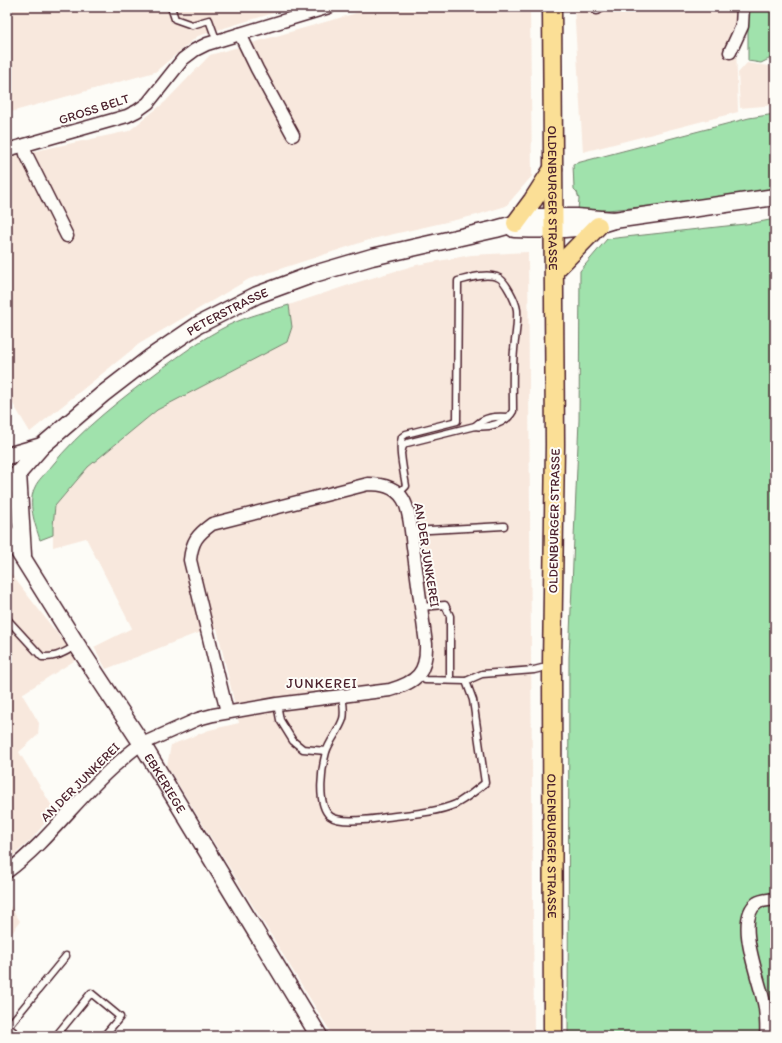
<svg xmlns="http://www.w3.org/2000/svg" width="782" height="1043" viewBox="0 0 782 1043" font-family="Itim,sans-serif">
  <rect width="100%" height="100%" fill="#fdfcf7"/>
  <filter id="ink" filterUnits="userSpaceOnUse"><feTurbulence type="fractalNoise" baseFrequency=".025" numOctaves="2"/><feDisplacementMap in="SourceGraphic" scale="8" xChannelSelector="R" yChannelSelector="G"/><feConvolveMatrix kernelMatrix="1 2 1 2 8 2 1 2 1" color-interpolation-filters="sRGB"/></filter>
  <g filter="url(#ink)">
    <g fill="#f8e8dd">
      <path d="M7 7H293L198 36 155 72 7 113Z"/>
      <path d="M365 7H530L532 176 506 206 477 215 372 239 249 279 139 344 30 432 7 394V157L129 131 165 102 210 55 360 12Z"/>
      <path d="M574 7H735L738 112 583 152Z"/>
      <path d="M747 63 769 66 775 71V105L740 108 738 73Z"/>
      <path d="M528 252 534 1036H333L167 766 171 745 209 730 239 723 217 628 192 635 106 669 94 647 132 628 86 538 53 547V526L55 506 88 467 157 410 287 342 292 327 289 305 358 282 416 265 471 255Z"/>
      <path d="M7 571 12 575 77 659 22 694 39 723 38 735 19 752 55 811 31 840 7 861Z"/>
      <path d="M7 902 20 921 7 941Z"/>
    </g>
    <g fill="#a0e2ac" stroke="#75806c">
      <path d="M748 7H775V56L761 63 748 61Z"/>
      <path d="M775 114V190L687 203 595 211 578 210 579 199 577 192 574 189 573 164 749 118Z"/>
      <path d="M775 219V1036H568L569 657 579 420 580 271 607 239 754 223Z"/>
      <path d="M289 305 292 327 287 342 157 410 88 467 55 506 53 526V535L40 540C35 524 27 503 35 487 38 480 45 474 50 468 81 429 121 399 160 370 182 354 204 337 229 325 248 316 269 311 289 305Z"/>
    </g>
    <g fill="none" stroke-linecap="round" stroke-linejoin="round">
      <g stroke="#4a1f2b" stroke-width="9">
        <g id="lane">
          <path d="M171 7 175 19 192 25 209 20 217 42"/>
          <path d="M475 426C485 417 495 416 507 417"/>
          <path d="M399 493 406 486C404 473 398 449 402 437L406 434 457 421 458 281C470 278 485 273 497 277 505 279 516 302 517 310 518 324 515 337 514 350 512 370 513 391 513 411 506 424 488 428 475 426L407 443 403 446 401 453"/>
          <path d="M411 531 504 526"/>
          <path d="M421 607 445 605 450 616V680"/>
          <path d="M8 620 42 657C57 658 64 652 76 646"/>
          <path d="M466 681 482 674 534 670 550 666"/>
          <path d="M342 695C343 702 345 712 343 719 339 731 330 740 326 752 322 767 316 804 330 816 340 824 375 819 387 817 409 814 435 813 456 804 466 798 477 790 485 783L473 700 466 681 425 680 419 675"/>
          <path d="M277 704 280 720 293 741 303 749 326 751"/>
          <path d="M8 1027 19 1036"/>
          <path d="M7 1028 66 956"/>
          <path d="M56 1036 91 993 120 1017 104 1036"/>
        </g>
      </g>
      <g stroke="#4a1f2b" stroke-width="15">
        <g id="street">
          <path d="M596 7 597 8"/>
          <path d="M240 34 257 69 293 135"/>
          <path d="M730 52 742 26 743 7"/>
          <path d="M24 146 26 154 67 236"/>
          <path d="M7 150 127 116 137 111 148 103 183 59 195 50 207 44 329 7"/>
          <path d="M7 872C47 842 76 800 113 767 123 759 131 750 142 744L198 719 213 715 277 704 390 690C417 682 427 673 426 644 422 612 417 579 413 547 411 533 410 510 403 499 395 486 381 484 368 484L212 524C197 535 192 541 190 560L227 712"/>
          <path d="M766 1036C767 1027 766 1017 765 1008 762 985 733 920 757 903 761 900 770 900 775 899"/>
        </g>
      </g>
      <g stroke="#4a1f2b" stroke-width="19">
        <g id="secondary">
          <path d="M514 229C547 230 583 231 614 220L775 197"/>
          <path d="M7 456 42 446"/>
          <path d="M18 473 23 555"/>
          <path id="s1" d="M7 486 42 446 103 394 151 357 198 325 257 295 314 274 372 257 496 229 538 217H576L614 220"/>
          <path id="s2" d="M7 533 77 645 142 744 319 1036"/>
        </g>
      </g>
      <g stroke="#4a1f2b" stroke-width="21">
        <g id="primary">
          <path id="s3" d="M552 7 555 444 552 666 553 1036"/>
          <path d="M516 223 533 200 553 169"/>
          <path d="M555 270 598 226"/>
        </g>
      </g>
      <use href="#lane" stroke="#fdfcf7" stroke-width="6"/>
      <use href="#street" stroke="#fdfcf7" stroke-width="12"/>
      <use href="#secondary" stroke="#fdfcf7" stroke-width="16"/>
      <use href="#primary" stroke="#fbdf96" stroke-width="18"/>
    </g>
  </g>
  <g text-anchor="middle" dominant-baseline="central" stroke-width="4" stroke-linejoin="round" paint-order="stroke">
    <g font-size="13" fill="#4a1f2b" stroke="#fdfcf7">
      <text transform="translate(94 109) rotate(-18)">GROSS BELT</text>
      <text stroke="none"><textPath href="#s3" startOffset="191">OLDENBURGER STRASSE</textPath></text>
      <text stroke="none"><textPath href="#s1" startOffset="283">PETERSTRASSE</textPath></text>
      <text transform="translate(554 521) rotate(-89)">OLDENBURGER STRASSE</text>
      <text transform="translate(427 555) rotate(81)">AN DER JUNKEREI</text>
      <text transform="translate(80 782) rotate(-45)">AN DER JUNKEREI</text>
      <text stroke="none"><textPath href="#s2" startOffset="296">EBKERIEGE</textPath></text>
      <text stroke="none"><textPath href="#s3" startOffset="839">OLDENBURGER STRASSE</textPath></text>
    </g>
    <g font-size="14" letter-spacing="1" fill="#4a1f2b" stroke="#fdfcf7">
      <text x="322" y="683">JUNKEREI</text>
    </g>
  </g>
  <rect width="782" height="1043" fill="none" stroke="#fdfcf7" stroke-width="24"/>
  <rect x="12" y="12" width="758" height="1019" fill="none" stroke="#4a1f2b" stroke-width="1.5" filter="url(#ink)"/>
</svg>
